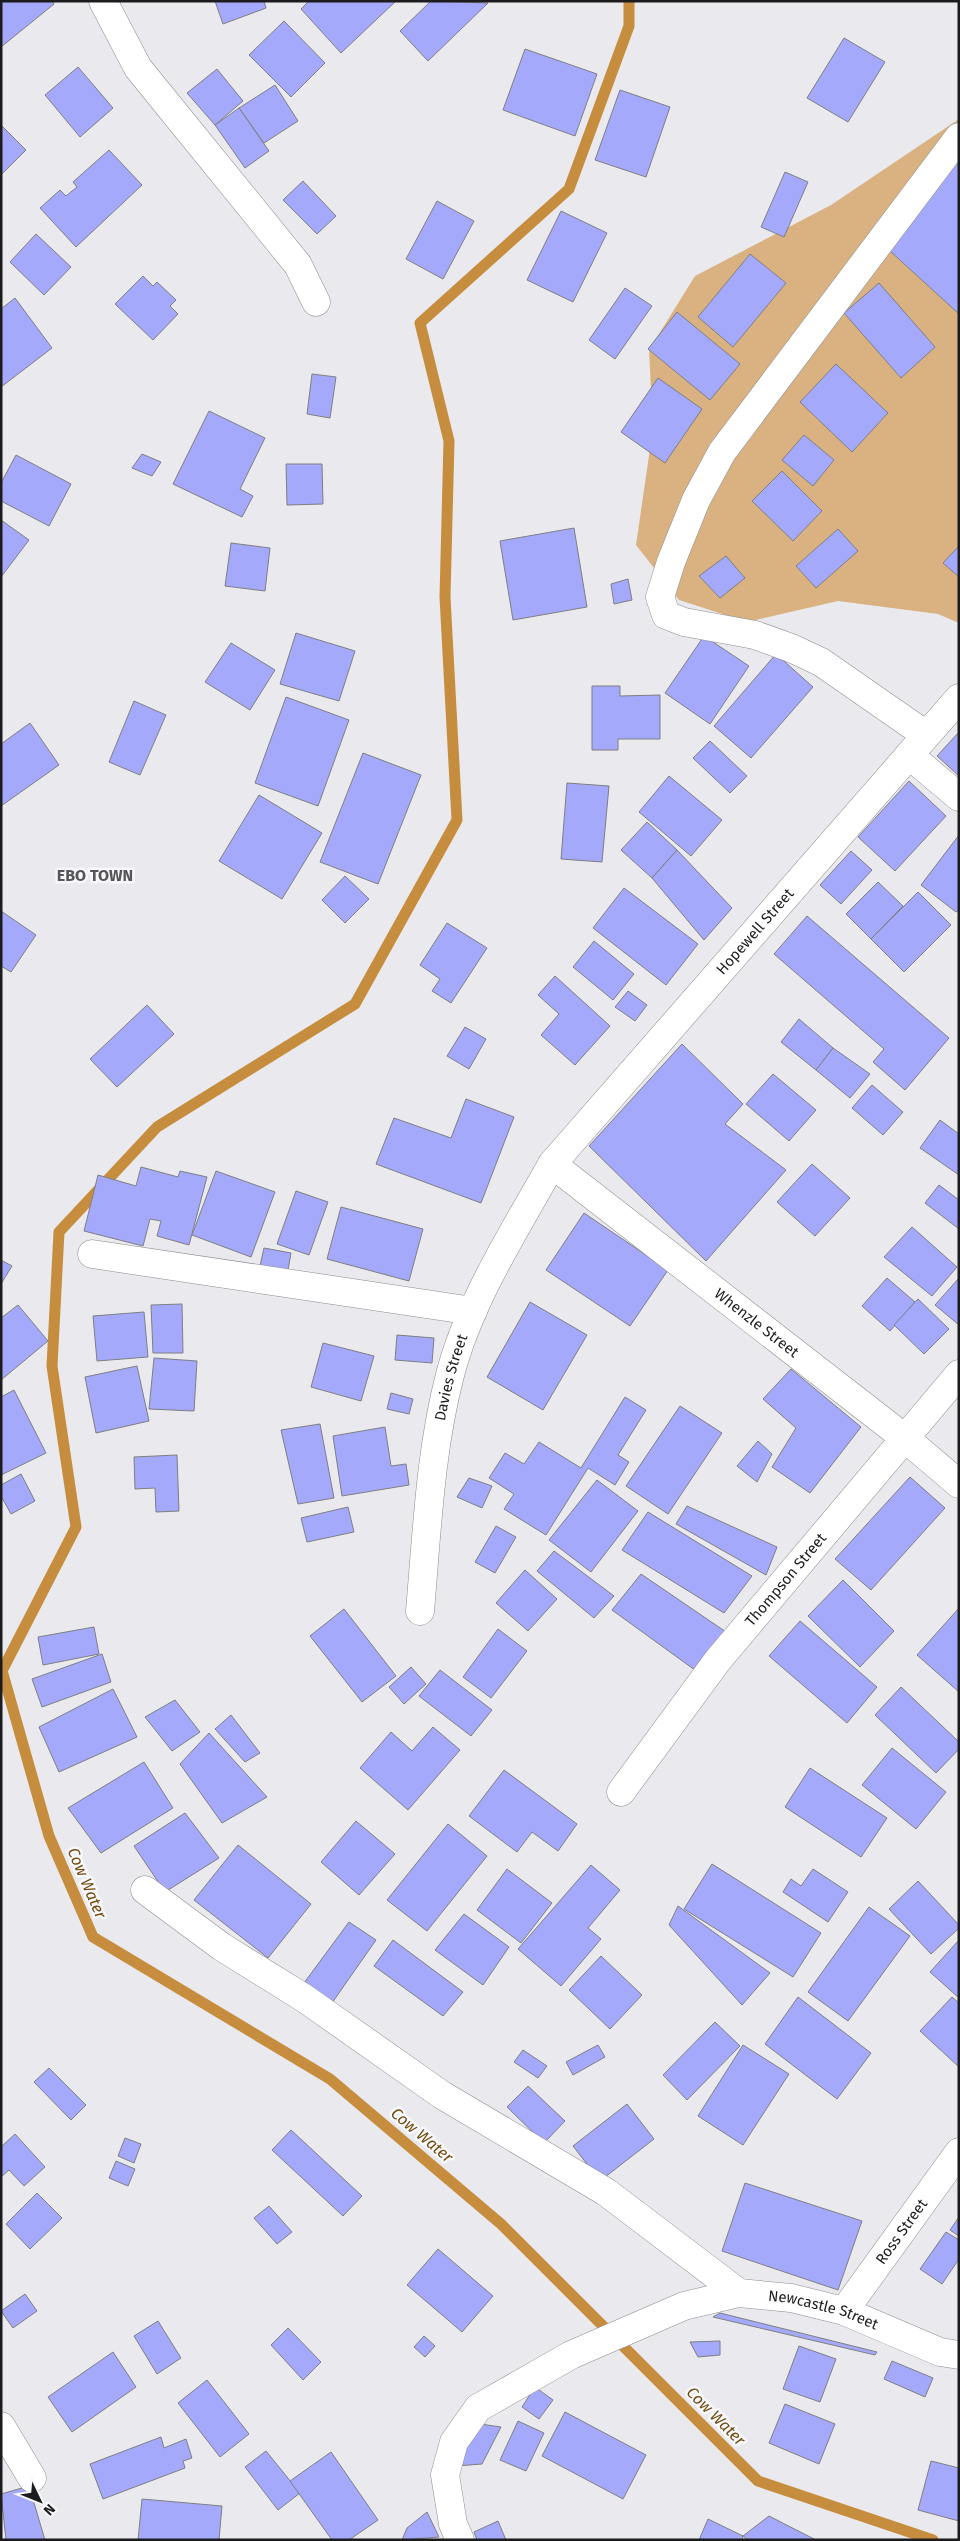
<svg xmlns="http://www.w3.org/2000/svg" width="960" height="2541" viewBox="0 0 960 2541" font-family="'Fira Sans',sans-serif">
  <rect width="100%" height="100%" fill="#eaeaee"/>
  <path fill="#dab281" d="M959 119V623L938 614 838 601 747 622 679 600 636 545 653 428 649 350 695 276 831 205Z"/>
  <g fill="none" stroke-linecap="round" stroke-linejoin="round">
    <g stroke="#c78d3e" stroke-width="11">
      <path d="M1 1667 49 1836 93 1937 330 2079 501 2224 758 2481 933 2540"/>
      <path d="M3 1669 76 1527 52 1366 59 1232 157 1127 355 1004 457 820 445 597 449 441 420 323 569 189 629 26V1"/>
    </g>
  </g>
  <g fill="#a4a9fb" stroke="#7e7f81">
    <path d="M1 1H52L54 4 1 47Z"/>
    <path d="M215 1H264L266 8 223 24Z"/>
    <path d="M309 1H396L341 53 301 9Z"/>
    <path d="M431 1 488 3 428 61 400 31Z"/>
    <path d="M284 21 325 63 291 97 249 55Z"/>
    <path d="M844 38 885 62 848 122 807 98Z"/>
    <path d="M525 49 597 74 575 136 503 110Z"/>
    <path d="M78 67 113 108 80 137 45 95Z"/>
    <path d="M217 69 243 101 215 125 187 93Z"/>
    <path d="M275 85 298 121 264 143 239 108Z"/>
    <path d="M620 90 670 107 646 177 595 160Z"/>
    <path d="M239 108 269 151 245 168 215 125Z"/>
    <path d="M1 125 26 150 1 175Z"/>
    <path d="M109 150 142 185 76 247 40 208 60 190 66 196 77 187 73 182Z"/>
    <path d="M959 154V314L879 241Z"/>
    <path d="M785 172 808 182 784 237 761 227Z"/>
    <path d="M303 181 336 216 317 234 283 200Z"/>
    <path d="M437 201 474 221 443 279 406 259Z"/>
    <path d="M561 211 607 233 573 302 527 280Z"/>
    <path d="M36 234 71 267 44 295 10 262Z"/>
    <path d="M750 254 786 283 733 347 698 317Z"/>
    <path d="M143 276 153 286 157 282 176 300 170 306 178 314 153 340 115 304Z"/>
    <path d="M879 283 935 347 901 378 844 313Z"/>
    <path d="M625 288 652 306 615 359 589 340Z"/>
    <path d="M15 298 52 348 1 387V309Z"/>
    <path d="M677 312 740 364 710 400 648 349Z"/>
    <path d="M836 364 888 413 852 452 800 402Z"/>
    <path d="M312 374 336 377 330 418 307 414Z"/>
    <path d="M658 378 702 409 665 463 621 432Z"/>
    <path d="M209 411 265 438 240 489 253 496 242 517 173 484Z"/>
    <path d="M804 435 834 460 813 486 782 460Z"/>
    <path d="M142 454 161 462 152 476 132 468Z"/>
    <path d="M16 455 71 484 49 526 1 501V483Z"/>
    <path d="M286 464H322L323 504 287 505Z"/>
    <path d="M782 471 822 511 793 541 752 501Z"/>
    <path d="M1 520 29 540 1 577Z"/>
    <path d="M574 528 587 607 513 620 500 541Z"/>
    <path d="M838 529 858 551 816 588 796 566Z"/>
    <path d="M231 543 270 548 265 591 225 586Z"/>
    <path d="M959 546V577L943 563Z"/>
    <path d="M726 556 745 578 720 598 699 576Z"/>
    <path d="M628 579 632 600 614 604 611 584Z"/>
    <path d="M296 633 355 651 339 701 280 684Z"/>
    <path d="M704 636 749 666 710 724 665 693Z"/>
    <path d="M231 643 275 670 250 710 205 682Z"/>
    <path d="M776 654 813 687 751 758 714 726Z"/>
    <path d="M592 686H620V696L660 695V739H618V750H592Z"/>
    <path d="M286 697 349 720 318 806 255 783Z"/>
    <path d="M134 701 166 715 140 775 109 762Z"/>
    <path d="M30 723 59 765 1 806V744Z"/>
    <path d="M959 732V776L937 756Z"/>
    <path d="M710 741 747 776 730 793 693 758Z"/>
    <path d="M363 753 421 775 378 884 320 862Z"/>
    <path d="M669 776 722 820 691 856 639 812Z"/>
    <path d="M909 781 946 816 895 871 858 837Z"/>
    <path d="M567 783 609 786 602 862 561 859Z"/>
    <path d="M259 795 322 833 282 899 219 861Z"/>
    <path d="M647 822 677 850 652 878 621 850Z"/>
    <path d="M959 835V910L956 912 921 885Z"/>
    <path d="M677 850 732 908 704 940 652 878Z"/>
    <path d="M851 851 872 870 841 904 820 885Z"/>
    <path d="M345 876 369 899 345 923 322 900Z"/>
    <path d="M878 882 903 906 871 939 846 914Z"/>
    <path d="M624 888 698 944 666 985 593 928Z"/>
    <path d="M918 892 951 925 904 972 871 939Z"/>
    <path d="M1 911 36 935 11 972 1 966Z"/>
    <path d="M807 916 949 1038 905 1090 873 1062 884 1049 774 954Z"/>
    <path d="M447 923 487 948 451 1003 432 991 440 979 420 965Z"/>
    <path d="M594 941 634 974 613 1000 573 967Z"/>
    <path d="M555 976 610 1026 575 1065 541 1035 559 1014 538 995Z"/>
    <path d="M628 991 647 1005 635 1021 615 1007Z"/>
    <path d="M147 1005 174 1034 117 1087 90 1059Z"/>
    <path d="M799 1019 833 1048 816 1070 781 1042Z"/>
    <path d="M465 1027 486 1039 469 1069 447 1056Z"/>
    <path d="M682 1044 743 1104 725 1124 786 1170 706 1261 589 1146Z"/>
    <path d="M833 1048 870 1074 850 1098 816 1070Z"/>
    <path d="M773 1074 816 1110 789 1141 746 1104Z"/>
    <path d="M872 1085 903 1112 883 1135 852 1108Z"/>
    <path d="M466 1099 514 1117 481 1203 376 1164 394 1118 451 1138Z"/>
    <path d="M940 1120 959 1134V1175L920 1148Z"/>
    <path d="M812 1164 850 1198 815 1236 777 1202Z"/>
    <path d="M141 1167 178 1177 180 1171 207 1177 189 1245 157 1236 161 1221 150 1219 143 1246 84 1231 98 1175 136 1186Z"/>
    <path d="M216 1171 275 1192 251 1257 192 1235Z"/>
    <path d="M939 1185 959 1200V1229L925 1203Z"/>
    <path d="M296 1191 328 1202 309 1255 277 1244Z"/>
    <path d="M341 1207 423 1229 409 1281 327 1259Z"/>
    <path d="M584 1213 668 1270 630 1326 546 1270Z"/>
    <path d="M912 1227 957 1267 932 1296 884 1257Z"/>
    <path d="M264 1248 291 1253 288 1270 260 1266Z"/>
    <path d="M1 1260 12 1266 1 1284Z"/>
    <path d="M887 1278 915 1302 890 1331 862 1306Z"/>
    <path d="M959 1278V1325L935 1305Z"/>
    <path d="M918 1299 949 1329 924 1354 894 1325Z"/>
    <path d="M530 1302 587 1335 543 1410 487 1377Z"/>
    <path d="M182 1304 183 1353H153L151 1305Z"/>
    <path d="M18 1305 48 1341 1 1380V1318Z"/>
    <path d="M144 1312 148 1357 97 1361 93 1316Z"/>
    <path d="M397 1335 434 1338 432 1363 395 1360Z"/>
    <path d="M323 1343 374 1356 361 1401 311 1387Z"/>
    <path d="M154 1358 197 1361 194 1411 149 1409Z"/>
    <path d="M137 1366 149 1421 96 1433 85 1377Z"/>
    <path d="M791 1369 861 1427 810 1493 772 1467 796 1428 763 1399Z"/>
    <path d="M14 1390 46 1453 1 1475V1397Z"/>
    <path d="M391 1393 413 1399 409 1414 387 1409Z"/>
    <path d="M625 1397 646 1410 618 1455 629 1462 615 1485 588 1468 546 1535 504 1509 514 1494 489 1478 505 1453 524 1464 539 1442 581 1468Z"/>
    <path d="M680 1406 722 1433 668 1514 626 1486Z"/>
    <path d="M320 1424 334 1498 298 1504 281 1430Z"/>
    <path d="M385 1427 391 1466 406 1464 409 1485 342 1496 333 1436Z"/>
    <path d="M758 1441 772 1454 757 1482 737 1466Z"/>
    <path d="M177 1455 179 1511 156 1512 155 1488 135 1489 134 1457Z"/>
    <path d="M21 1474 35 1501 11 1514 1 1496V1485Z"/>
    <path d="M910 1477 945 1508 871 1590 835 1559Z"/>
    <path d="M469 1478 492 1486 482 1508 457 1497Z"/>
    <path d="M597 1480 638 1511 591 1572 549 1540Z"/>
    <path d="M687 1506 777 1547 766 1575 676 1524Z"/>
    <path d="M348 1507 354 1532 307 1542 301 1518Z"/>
    <path d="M648 1512 752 1576 724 1613 622 1550Z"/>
    <path d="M496 1526 516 1537 495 1573 475 1562Z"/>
    <path d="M554 1551 614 1596 594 1618 537 1571Z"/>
    <path d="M525 1570 557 1599 528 1631 496 1603Z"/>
    <path d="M641 1574 729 1634 699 1673 612 1610Z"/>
    <path d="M843 1580 894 1631 860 1667 808 1616Z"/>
    <path d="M959 1608V1692L917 1655Z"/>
    <path d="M344 1609 396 1676 362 1702 310 1636Z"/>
    <path d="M800 1621 877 1687 847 1723 769 1656Z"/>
    <path d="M94 1627 99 1654 43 1665 38 1637Z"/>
    <path d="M498 1629 527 1651 491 1698 463 1677Z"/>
    <path d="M102 1654 111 1682 42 1707 32 1679Z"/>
    <path d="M411 1667 426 1684 404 1704 389 1687Z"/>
    <path d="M440 1670 492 1710 471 1736 419 1696Z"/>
    <path d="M901 1687 959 1742V1749L936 1773 875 1715Z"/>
    <path d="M113 1689 137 1737 59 1772 39 1727Z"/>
    <path d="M175 1700 200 1732 172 1751 145 1717Z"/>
    <path d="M231 1715 260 1753 245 1762 215 1729Z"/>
    <path d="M433 1727 460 1750 408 1810 360 1768 391 1732 412 1751Z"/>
    <path d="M209 1733 267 1797 222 1823 180 1764Z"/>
    <path d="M892 1748 946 1792 916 1829 862 1785Z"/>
    <path d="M144 1762 173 1808 101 1853 68 1808Z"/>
    <path d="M810 1768 887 1818 861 1857 785 1807Z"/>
    <path d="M504 1770 577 1824 558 1851 532 1832 517 1852 469 1816Z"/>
    <path d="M185 1813 219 1858 165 1892 134 1846Z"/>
    <path d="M356 1821 395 1854 359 1895 321 1862Z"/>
    <path d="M448 1824 487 1856 427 1931 387 1900Z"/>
    <path d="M238 1845 311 1904 268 1958 194 1900Z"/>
    <path d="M712 1864 821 1933 793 1977 684 1909Z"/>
    <path d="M591 1865 620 1890 588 1928 601 1939 561 1986 518 1949Z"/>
    <path d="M507 1869 552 1903 521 1943 477 1910Z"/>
    <path d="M813 1869 848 1892 828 1922 783 1892 791 1879 801 1886Z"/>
    <path d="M918 1881 959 1925V1928L931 1954 889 1909Z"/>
    <path d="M678 1906 770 1973 742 2005 669 1925Z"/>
    <path d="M869 1907 910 1936 848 2021 808 1992Z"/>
    <path d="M464 1914 509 1947 483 1985 435 1950Z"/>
    <path d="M349 1922 376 1940 332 2003 304 1983Z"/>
    <path d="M393 1940 463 1992 443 2016 374 1966Z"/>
    <path d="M959 1940V1998L930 1972Z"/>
    <path d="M601 1956 642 1995 610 2029 569 1990Z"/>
    <path d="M798 1997 871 2053 837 2099 765 2044Z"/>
    <path d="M952 1997 959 2003V2067L920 2031Z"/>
    <path d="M715 2022 740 2046 687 2100 663 2075Z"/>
    <path d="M598 2045 605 2057 573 2075 566 2062Z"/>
    <path d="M743 2045 789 2074 743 2145 698 2116Z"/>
    <path d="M523 2050 547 2066 538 2078 514 2062Z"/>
    <path d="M49 2068 86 2105 71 2120 34 2082Z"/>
    <path d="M528 2086 565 2121 544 2143 507 2107Z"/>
    <path d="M627 2104 654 2139 600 2181 573 2146Z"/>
    <path d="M291 2130 362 2196 343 2216 272 2150Z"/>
    <path d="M15 2134 45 2167 24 2186 9 2170 1 2177V2147Z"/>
    <path d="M125 2138 141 2144 134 2163 118 2156Z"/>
    <path d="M116 2161 135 2169 128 2186 109 2178Z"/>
    <path d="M745 2183 862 2221 838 2290 722 2251Z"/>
    <path d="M37 2193 62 2218 30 2249 6 2224Z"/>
    <path d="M269 2206 292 2232 277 2244 254 2218Z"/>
    <path d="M959 2217V2236L950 2230Z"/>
    <path d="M946 2232 959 2240V2259L942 2284 920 2269Z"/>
    <path d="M438 2249 493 2296 462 2332 407 2285Z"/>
    <path d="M25 2294 37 2311 13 2328 1 2311Z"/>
    <path d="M720 2313 877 2352 875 2355 713 2317Z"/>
    <path d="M158 2321 181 2358 157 2374 134 2336Z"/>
    <path d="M288 2328 321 2362 303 2380 271 2345Z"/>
    <path d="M424 2336 435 2346 425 2357 414 2347Z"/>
    <path d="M720 2341V2355L698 2357 690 2342Z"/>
    <path d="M799 2346 836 2359 820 2402 783 2389Z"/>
    <path d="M113 2352 136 2387 72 2432 48 2397Z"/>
    <path d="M892 2361 933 2378 925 2397 884 2379Z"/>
    <path d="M207 2380 249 2434 220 2457 178 2403Z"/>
    <path d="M535 2387 553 2400 539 2419 522 2407Z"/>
    <path d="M785 2404 835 2424 819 2464 769 2443Z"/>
    <path d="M565 2412 646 2455 623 2499 542 2456Z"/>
    <path d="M518 2421 544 2433 526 2471 500 2460Z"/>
    <path d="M473 2423 501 2427 482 2464 456 2466Z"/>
    <path d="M161 2437 164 2448 186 2439 192 2458 183 2461 185 2468 103 2499 90 2464Z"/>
    <path d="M266 2451 300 2493 278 2510 245 2467Z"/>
    <path d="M331 2452 378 2520 349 2540H332L290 2481Z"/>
    <path d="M931 2461 959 2468V2521L918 2510Z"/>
    <path d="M29 2486 45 2540H6L1 2494Z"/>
    <path d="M142 2499 222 2506 219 2540H138Z"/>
    <path d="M427 2512 439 2537 402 2540 407 2528Z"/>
    <path d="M769 2516 816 2540H748L743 2536Z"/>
    <path d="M708 2519 743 2536 742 2540H699Z"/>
    <path d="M498 2521 506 2540H477L474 2532Z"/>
  </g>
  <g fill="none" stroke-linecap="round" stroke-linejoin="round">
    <g stroke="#8d8d90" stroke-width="29">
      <g id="minor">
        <path d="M103 1 138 68 298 265 316 302"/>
        <path d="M926 735 821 662 791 648 755 635 684 622 666 615 660 597 671 562 696 500 722 452 959 137"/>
        <path d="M909 755 959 797"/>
        <path id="s1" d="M552 1164 906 1439 959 1484"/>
        <path d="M92 1254 473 1311"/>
        <path id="s2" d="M420 1611C427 1532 430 1451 450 1375 469 1301 515 1230 552 1164L959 698"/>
        <path id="s3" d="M621 1792 718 1660 959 1374"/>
        <path d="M145 1890 222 1947 304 1998 442 2095 606 2192 739 2293"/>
        <path id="s4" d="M844 2311 959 2152"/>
        <path d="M1 2426 32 2478"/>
      </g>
    </g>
    <g stroke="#8d8d90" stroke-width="29">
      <g id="tertiary">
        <path id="s5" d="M460 2540 453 2524 445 2475 454 2442 478 2408 571 2355 684 2306 739 2293 791 2298 844 2311 940 2352 959 2355"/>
      </g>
    </g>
    <use href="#minor" stroke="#fff" stroke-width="28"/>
    <use href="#tertiary" stroke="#fff" stroke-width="28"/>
  </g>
  <g text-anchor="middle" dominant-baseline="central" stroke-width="5" stroke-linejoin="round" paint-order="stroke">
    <g font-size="15" fill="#1c1c1e" stroke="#f7f8fb">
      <text stroke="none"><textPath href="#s2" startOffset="782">Hopewell Street</textPath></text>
      <text stroke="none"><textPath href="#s1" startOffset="259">Whenzle Street</textPath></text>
      <text stroke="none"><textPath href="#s2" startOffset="236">Davies Street</textPath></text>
      <text stroke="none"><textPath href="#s3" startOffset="269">Thompson Street</textPath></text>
      <text stroke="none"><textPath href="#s4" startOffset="98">Ross Street</textPath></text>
      <text stroke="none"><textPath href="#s5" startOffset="516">Newcastle Street</textPath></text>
    </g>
    <g font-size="16" font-weight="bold" fill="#565659" stroke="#f7f8fb">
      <text x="95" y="875">EBO TOWN</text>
    </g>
    <g font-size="16" font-style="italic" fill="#724a0e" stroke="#f7f8fb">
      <text transform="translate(87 1883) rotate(67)">Cow Water</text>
      <text transform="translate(422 2135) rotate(40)">Cow Water</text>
      <text transform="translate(716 2416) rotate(45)">Cow Water</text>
    </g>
  </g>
  <rect width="960" height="2541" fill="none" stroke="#1c1c1e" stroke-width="5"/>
  <g transform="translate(40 2501) rotate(133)" stroke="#f7f8fb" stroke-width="4" paint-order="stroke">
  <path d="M0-4L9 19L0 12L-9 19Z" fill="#1c1c1e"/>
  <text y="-8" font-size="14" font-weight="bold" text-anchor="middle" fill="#1c1c1e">N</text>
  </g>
</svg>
